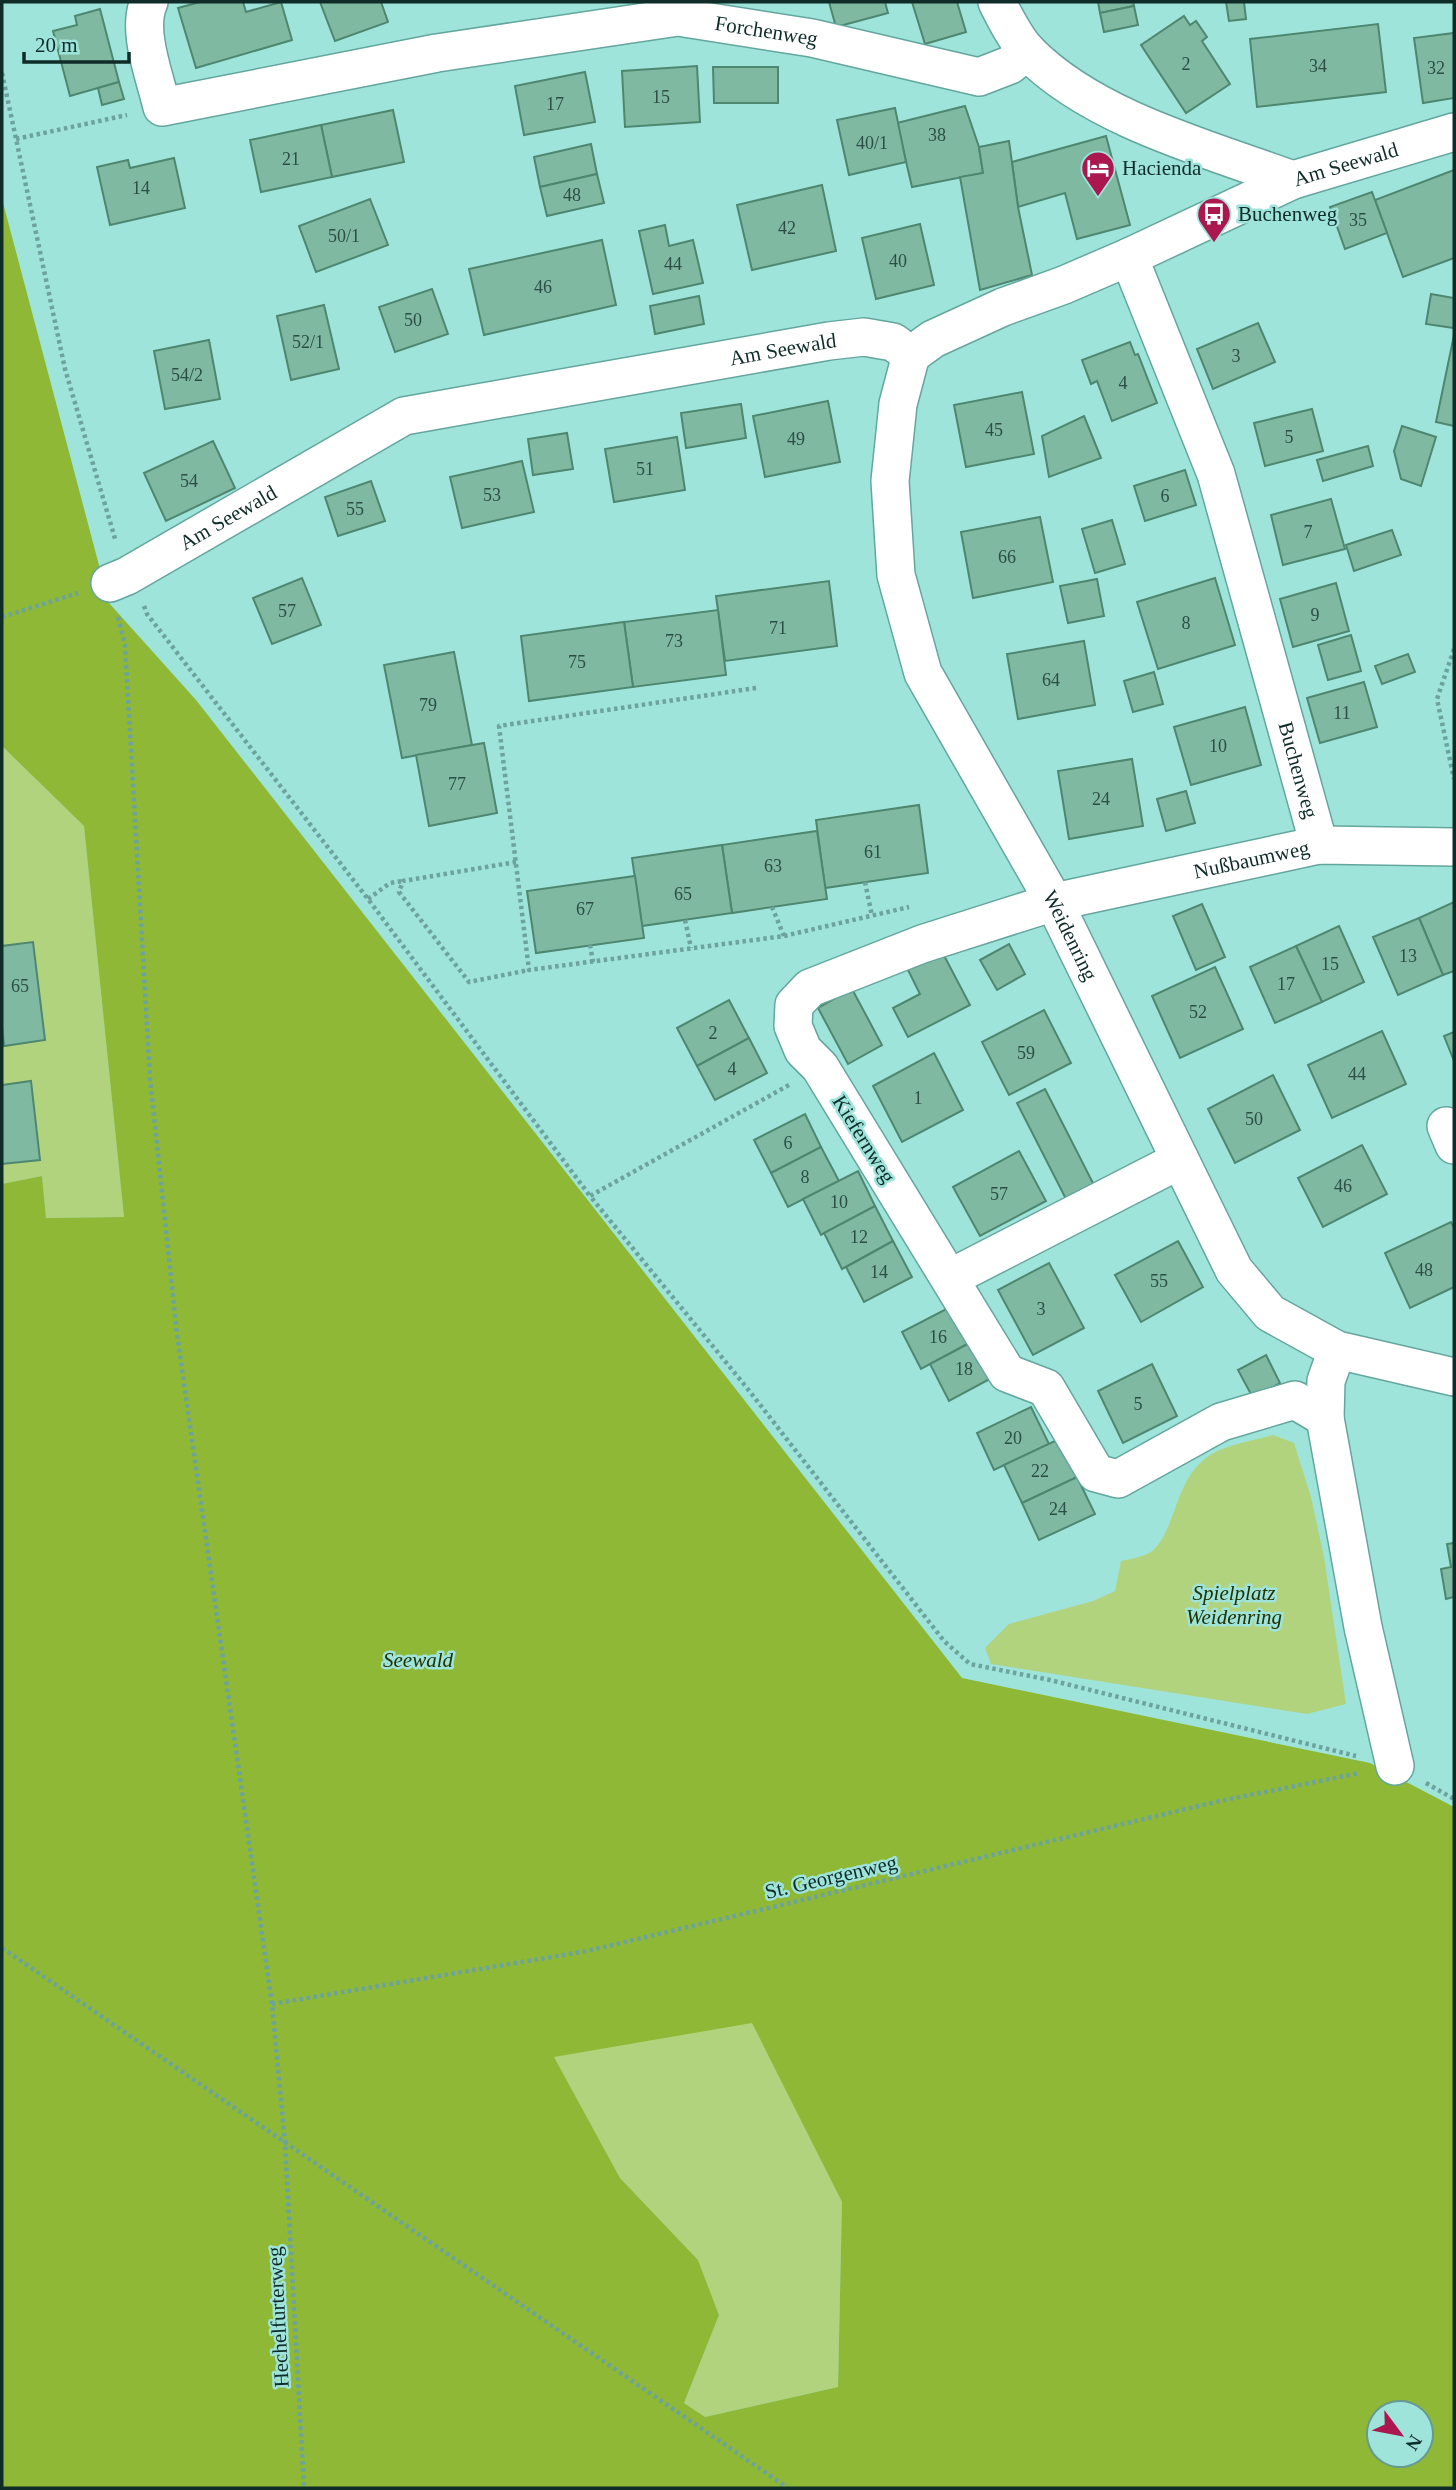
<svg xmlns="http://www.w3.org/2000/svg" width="1456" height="2490" viewBox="0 0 1456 2490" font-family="Georgia,serif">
  <rect width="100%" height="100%" fill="#9fe4db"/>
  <g fill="#b2d37d">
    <path d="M2 746 84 826 124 1217 46 1218 42 1176 2 1184Z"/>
    <path d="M1273 1435 1294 1443 1311 1497 1324 1557 1346 1704 1307 1714 991 1664 985 1648 1009 1624 1093 1601 1115 1591 1121 1561C1130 1559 1145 1557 1152 1551 1176 1531 1174 1482 1206 1458 1223 1445 1252 1441 1273 1435Z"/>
    <path d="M752 2022 842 2202 838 2387 705 2417 684 2403 719 2315 698 2260 620 2178 553 2056Z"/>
  </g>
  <path fill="#8eb835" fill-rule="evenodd" d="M2 199 109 603 196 700 962 1678 1370 1763 1454 1807V2488H2V1184L42 1176 46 1218 124 1217 84 826 2 746ZM752 2023 842 2202 838 2387 705 2417 684 2403 719 2315 698 2260 620 2178 554 2057ZM1379 2413H1421V2455H1379Z"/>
  <g fill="#80b9a1" stroke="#4e8770" stroke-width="2">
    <path d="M200 2H243L246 12 281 2 292 40 196 68 178 8Z"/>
    <path d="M320 2H381L388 22 335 41Z"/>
    <path d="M829 2H885L888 13 836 27Z"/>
    <path d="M912 2H957L966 32 925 44Z"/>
    <path d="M1098 2H1133L1134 6 1100 13Z"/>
    <path d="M1226 2H1244L1246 19 1229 21Z"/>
    <path d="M1134 6 1138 25 1104 32 1100 13Z"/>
    <path d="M100 9 119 82 70 96 53 31 77 25 75 16Z"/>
    <path d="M1184 16 1190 25 1196 21 1207 37 1202 41 1230 84 1186 113 1141 45Z"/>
    <path d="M1378 24 1386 92 1257 107 1250 39Z"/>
    <path d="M1454 33V98L1423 103 1414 38Z"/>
    <path d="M697 66 700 122 625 127 622 71Z"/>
    <path d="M713 67H778V103H714Z"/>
    <path d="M585 72 595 122 524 135 515 86Z"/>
    <path d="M119 82 124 99 102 105 98 88Z"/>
    <path d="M965 106 979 147 983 173 912 187 897 123Z"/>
    <path d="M895 108 906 162 849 175 837 120Z"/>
    <path d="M393 110 404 162 332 177 321 125Z"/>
    <path d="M321 125 332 177 261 192 250 140Z"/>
    <path d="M1106 136 1130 225 1077 239 1065 193 1018 207 1012 162Z"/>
    <path d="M1009 141 1018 207 1032 275 980 290 960 177 983 173 979 147Z"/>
    <path d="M591 144 597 174 540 187 534 157Z"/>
    <path d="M174 158 185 208 110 225 97 167 128 160 130 168Z"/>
    <path d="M1454 170V258L1403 277 1375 200Z"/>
    <path d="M597 174 604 203 547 216 540 187Z"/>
    <path d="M822 185 836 251 752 270 737 205Z"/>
    <path d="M1372 192 1387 233 1345 249 1330 207Z"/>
    <path d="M370 199 388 245 316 272 299 226Z"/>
    <path d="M920 224 934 285 876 299 862 238Z"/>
    <path d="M665 225 669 246 693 240 703 283 653 294 639 231Z"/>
    <path d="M602 240 616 305 484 335 469 269Z"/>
    <path d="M432 289 448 334 395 352 379 307Z"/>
    <path d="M1431 294 1454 298V328L1426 324Z"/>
    <path d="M699 296 704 324 655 334 650 306Z"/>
    <path d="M324 305 339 369 291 380 277 316Z"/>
    <path d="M1258 323 1275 362 1213 389 1197 349Z"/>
    <path d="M1454 335V426L1436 422Z"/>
    <path d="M209 340 220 399 165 409 154 351Z"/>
    <path d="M1130 342 1135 355 1138 354 1157 403 1112 421 1097 381 1091 384 1082 360Z"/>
    <path d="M1022 392 1034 454 966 467 954 405Z"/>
    <path d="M828 401 840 462 765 477 753 416Z"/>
    <path d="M741 404 746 438 686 448 681 413Z"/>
    <path d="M1312 409 1323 451 1265 466 1254 423Z"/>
    <path d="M1084 416 1101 458 1049 477 1042 436Z"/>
    <path d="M1402 426 1436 437 1421 486 1401 479 1394 451Z"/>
    <path d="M567 433 573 469 533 475 528 439Z"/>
    <path d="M677 437 685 490 614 502 605 449Z"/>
    <path d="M213 441 235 488 166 521 144 473Z"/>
    <path d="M1368 446 1373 466 1323 481 1317 460Z"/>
    <path d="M522 461 534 512 462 528 450 477Z"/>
    <path d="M1185 470 1196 505 1145 521 1134 486Z"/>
    <path d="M371 481 385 521 338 536 325 497Z"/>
    <path d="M1331 499 1345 549 1283 565 1271 515Z"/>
    <path d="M1040 517 1053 582 973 598 961 532Z"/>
    <path d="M1112 520 1125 564 1095 573 1082 529Z"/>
    <path d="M1392 530 1401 555 1354 571 1346 545Z"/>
    <path d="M302 578 321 625 272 644 253 598Z"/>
    <path d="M1215 578 1235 645 1158 669 1137 602Z"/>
    <path d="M1097 579 1104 616 1068 623 1060 586Z"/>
    <path d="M829 581 837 646 725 661 716 596Z"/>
    <path d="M1336 583 1349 631 1293 647 1280 599Z"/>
    <path d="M718 610 726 675 633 687 624 622Z"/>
    <path d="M624 622 633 687 529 701 521 636Z"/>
    <path d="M1351 635 1361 671 1328 680 1318 645Z"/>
    <path d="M1084 641 1095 705 1018 719 1007 654Z"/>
    <path d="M454 652 472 745 402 758 384 665Z"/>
    <path d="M1408 654 1415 672 1382 684 1375 666Z"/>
    <path d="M1154 672 1163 704 1133 712 1124 681Z"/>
    <path d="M1364 682 1377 727 1320 743 1307 698Z"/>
    <path d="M1245 707 1261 765 1191 785 1174 727Z"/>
    <path d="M484 743 497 813 429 826 416 755Z"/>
    <path d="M1132 759 1143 826 1069 839 1058 771Z"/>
    <path d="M1186 791 1195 823 1166 831 1157 799Z"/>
    <path d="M919 805 928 873 825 888 816 820Z"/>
    <path d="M817 831 827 899 732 913 722 845Z"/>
    <path d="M722 845 732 913 642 926 632 858Z"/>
    <path d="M635 876 644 938 536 953 527 891Z"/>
    <path d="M1454 902V971L1443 975 1419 918Z"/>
    <path d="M1202 904 1225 957 1196 970 1173 916Z"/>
    <path d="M1419 918 1443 975 1398 995 1373 937Z"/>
    <path d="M1339 926 1364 982 1322 1002 1296 946Z"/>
    <path d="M33 942 45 1040 4 1046 2 1025V946Z"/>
    <path d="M938 944 970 1005 908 1037 893 1008 920 994 904 962Z"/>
    <path d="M1009 944 1025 974 997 990 980 960Z"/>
    <path d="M1296 946 1322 1002 1275 1023 1250 967Z"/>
    <path d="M1215 967 1243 1029 1180 1058 1152 996Z"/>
    <path d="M852 989 882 1045 848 1064 818 1008Z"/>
    <path d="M729 1000 749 1038 697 1066 677 1028Z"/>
    <path d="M1044 1010 1071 1063 1009 1095 982 1042Z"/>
    <path d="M1382 1031 1406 1084 1332 1118 1308 1065Z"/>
    <path d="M1454 1032V1061L1444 1036Z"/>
    <path d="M749 1038 767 1073 715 1100 697 1066Z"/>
    <path d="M934 1053 963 1110 902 1142 873 1086Z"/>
    <path d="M1273 1075 1300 1130 1235 1163 1208 1109Z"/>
    <path d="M31 1081 40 1160 2 1164V1085Z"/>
    <path d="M1045 1089 1096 1189 1068 1203 1017 1103Z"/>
    <path d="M805 1114 821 1147 771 1173 754 1140Z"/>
    <path d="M1362 1145 1387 1194 1323 1227 1298 1178Z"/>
    <path d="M821 1147 839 1181 788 1207 771 1173Z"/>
    <path d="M1019 1151 1046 1201 980 1236 953 1187Z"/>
    <path d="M858 1171 875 1206 821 1235 803 1199Z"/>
    <path d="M875 1206 893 1241 842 1269 824 1233Z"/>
    <path d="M1451 1222 1454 1228V1287L1410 1308 1385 1253Z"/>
    <path d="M893 1241 912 1277 864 1302 846 1267Z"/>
    <path d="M1178 1241 1203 1287 1141 1322 1115 1275Z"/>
    <path d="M1049 1263 1084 1328 1033 1355 998 1290Z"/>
    <path d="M954 1305 973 1341 921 1369 902 1332Z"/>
    <path d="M979 1338 999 1374 949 1401 930 1364Z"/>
    <path d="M1266 1355 1280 1383 1253 1398 1238 1370Z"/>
    <path d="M1152 1364 1177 1416 1123 1443 1098 1391Z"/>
    <path d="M1031 1407 1049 1444 994 1470 977 1433Z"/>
    <path d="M1059 1439 1077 1477 1022 1503 1004 1465Z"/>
    <path d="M1077 1477 1095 1514 1039 1540 1022 1503Z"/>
    <path d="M1454 1543V1597L1446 1599 1441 1569 1451 1567 1447 1544Z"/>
  </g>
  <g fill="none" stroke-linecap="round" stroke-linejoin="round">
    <g stroke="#63a69e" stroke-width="40">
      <g id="minor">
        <path id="s1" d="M149 2C136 30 155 77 162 107L437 53 678 17 812 38 979 77 1010 65 1027 51"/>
        <path d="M997 2C1005 18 1016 40 1028 52 1092 118 1208 149 1293 180"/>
        <path id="s2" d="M1129 257 1216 474 1319 845"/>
        <path id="s3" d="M911 355 898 404 890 481 896 575 923 673 1054 902 1234 1270 1270 1313 1337 1350 1454 1377"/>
        <path id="s4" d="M911 355 933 339 1003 307 1064 285 1129 257 1293 180 1454 132"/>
        <path id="s5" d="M110 583 127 576 404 416 829 341 864 337 893 342 911 355"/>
        <path d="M1446 1126 1454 1145"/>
        <path d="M950 1278 1180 1160"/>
        <path d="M1337 1350 1326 1381 1325 1418 1363 1627 1395 1766"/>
        <path id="s6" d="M1325 1418 1295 1400 1221 1422 1118 1479 1096 1473 1046 1388 1007 1373 820 1067 803 1050 793 1026 794 1005 810 988 922 944 1054 902 1319 845 1454 847"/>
      </g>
    </g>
    <g stroke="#6ca39c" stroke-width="4.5" stroke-dasharray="3.5 3.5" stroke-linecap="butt">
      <path d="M2 73 65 369 116 542"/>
      <path d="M16 139 127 115"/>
      <path d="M144 606 147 614 368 899 590 1196"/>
      <path d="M2 617 78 593"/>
      <path d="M118 617 125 645 150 1078 177 1334 272 2004 285 2143 304 2488"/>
      <path d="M1454 649 1437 699 1454 779"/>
      <path d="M756 688 499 726 529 970 784 936 909 907"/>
      <path d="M516 862 403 881 399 892 469 982 529 970"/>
      <path d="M865 882 872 916"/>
      <path d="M368 899 390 883 403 881"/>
      <path d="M772 907 784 936"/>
      <path d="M685 920 691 948"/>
      <path d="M590 945 593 962"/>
      <path d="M789 1085 590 1196 747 1388 944 1641 970 1664 1050 1680 1356 1756"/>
      <path d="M1426 1783 1454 1799"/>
      <path d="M2 1948 788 2488"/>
      <path d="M272 2004 587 1951 1220 1801 1360 1773"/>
    </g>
    <use href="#minor" stroke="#fff" stroke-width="37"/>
  </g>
  <defs>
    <g id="hotel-pin" transform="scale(1.75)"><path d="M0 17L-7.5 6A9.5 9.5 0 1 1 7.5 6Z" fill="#aa184f" stroke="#9fe4db"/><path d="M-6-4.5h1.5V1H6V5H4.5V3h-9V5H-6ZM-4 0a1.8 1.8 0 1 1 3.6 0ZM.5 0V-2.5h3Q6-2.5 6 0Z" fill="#fff"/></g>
    <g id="bus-pin" transform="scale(1.75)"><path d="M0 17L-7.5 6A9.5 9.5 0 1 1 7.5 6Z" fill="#aa184f" stroke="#9fe4db"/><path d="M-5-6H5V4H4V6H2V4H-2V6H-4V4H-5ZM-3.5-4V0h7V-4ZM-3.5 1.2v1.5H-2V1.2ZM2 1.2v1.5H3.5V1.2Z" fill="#fff"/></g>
  </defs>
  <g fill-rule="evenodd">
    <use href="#hotel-pin" x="1098" y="168"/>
    <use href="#bus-pin" x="1214" y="214"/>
  </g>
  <g text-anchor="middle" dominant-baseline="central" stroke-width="5" stroke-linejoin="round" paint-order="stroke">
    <g font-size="18" fill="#2b4f47">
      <text x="1186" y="64">2</text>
      <text x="1318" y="66">34</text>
      <text x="1436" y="68">32</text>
      <text x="661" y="97">15</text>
      <text x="555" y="104">17</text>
      <text x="937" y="135">38</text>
      <text x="872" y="143">40/1</text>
      <text x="291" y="159">21</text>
      <text x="141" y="188">14</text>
      <text x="572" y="195">48</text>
      <text x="1358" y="220">35</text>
      <text x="787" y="228">42</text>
      <text x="344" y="236">50/1</text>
      <text x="898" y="261">40</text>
      <text x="673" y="264">44</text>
      <text x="543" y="287">46</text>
      <text x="413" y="320">50</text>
      <text x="308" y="342">52/1</text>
      <text x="1236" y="356">3</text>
      <text x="187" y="375">54/2</text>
      <text x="1123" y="383">4</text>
      <text x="994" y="430">45</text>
      <text x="1289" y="437">5</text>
      <text x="796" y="439">49</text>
      <text x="645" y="469">51</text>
      <text x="189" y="481">54</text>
      <text x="492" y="495">53</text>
      <text x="1165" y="496">6</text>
      <text x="355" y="509">55</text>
      <text x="1308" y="532">7</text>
      <text x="1007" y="557">66</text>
      <text x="287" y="611">57</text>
      <text x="1315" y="615">9</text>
      <text x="1186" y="623">8</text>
      <text x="778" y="628">71</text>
      <text x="674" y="641">73</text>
      <text x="577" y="662">75</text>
      <text x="1051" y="680">64</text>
      <text x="428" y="705">79</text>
      <text x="1342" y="713">11</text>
      <text x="1218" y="746">10</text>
      <text x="457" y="784">77</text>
      <text x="1101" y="799">24</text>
      <text x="873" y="852">61</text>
      <text x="773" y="866">63</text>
      <text x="683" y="894">65</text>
      <text x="585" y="909">67</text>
      <text x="1408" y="956">13</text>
      <text x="1330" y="964">15</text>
      <text x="1286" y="984">17</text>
      <text x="20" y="986">65</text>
      <text x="1198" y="1012">52</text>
      <text x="713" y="1033">2</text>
      <text x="1026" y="1053">59</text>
      <text x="732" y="1069">4</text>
      <text x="1357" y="1074">44</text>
      <text x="918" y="1098">1</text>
      <text x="1254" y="1119">50</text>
      <text x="788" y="1143">6</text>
      <text x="805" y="1177">8</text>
      <text x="1343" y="1186">46</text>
      <text x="999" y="1194">57</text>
      <text x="839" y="1202">10</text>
      <text x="859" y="1237">12</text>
      <text x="1424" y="1270">48</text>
      <text x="879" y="1272">14</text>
      <text x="1159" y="1281">55</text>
      <text x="1041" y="1309">3</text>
      <text x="938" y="1337">16</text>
      <text x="964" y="1369">18</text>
      <text x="1138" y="1404">5</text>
      <text x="1013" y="1438">20</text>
      <text x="1040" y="1471">22</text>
      <text x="1058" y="1509">24</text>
    </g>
    <g font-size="21" fill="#0f2c29" stroke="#9fe4db">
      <text stroke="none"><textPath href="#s1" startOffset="721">Forchenweg</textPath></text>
      <text stroke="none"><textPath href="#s4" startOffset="476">Am Seewald</textPath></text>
      <text stroke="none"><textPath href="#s5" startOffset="723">Am Seewald</textPath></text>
      <text stroke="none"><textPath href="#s5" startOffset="135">Am Seewald</textPath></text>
      <text stroke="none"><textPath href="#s2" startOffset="541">Buchenweg</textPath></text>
      <text stroke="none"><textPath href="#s6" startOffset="1307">Nußbaumweg</textPath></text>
      <text stroke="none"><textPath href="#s3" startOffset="625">Weidenring</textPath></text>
      <text transform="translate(864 1139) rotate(58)">Kiefernweg</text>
      <text transform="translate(831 1877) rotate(-13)">St. Georgenweg</text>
      <text transform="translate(278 2317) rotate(-93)">Hechelfurterweg</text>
    </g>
    <g font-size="21" fill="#0f2c29" stroke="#9fe4db" text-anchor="start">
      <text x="1122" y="168">Hacienda</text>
      <text x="1238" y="214">Buchenweg</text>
    </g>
    <g font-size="21" font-style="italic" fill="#223200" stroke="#9fe4db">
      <text x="1234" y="1593">Spielplatz<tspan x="1234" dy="24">Weidenring</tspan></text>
      <text x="418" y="1660">Seewald</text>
    </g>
  </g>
  <rect width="1456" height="2490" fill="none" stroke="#0f2c29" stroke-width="7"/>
  <g transform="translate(1400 2434) rotate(122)"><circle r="33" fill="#9fe4db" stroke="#659a94" stroke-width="2"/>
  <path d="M0-5L12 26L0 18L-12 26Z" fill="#aa184f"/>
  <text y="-10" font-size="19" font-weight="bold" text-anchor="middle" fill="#0f2c29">N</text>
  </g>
  <path d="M24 52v10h105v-10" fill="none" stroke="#0f2c29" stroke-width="3.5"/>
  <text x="35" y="52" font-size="21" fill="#0f2c29" stroke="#9fe4db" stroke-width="5" paint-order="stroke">20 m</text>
</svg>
